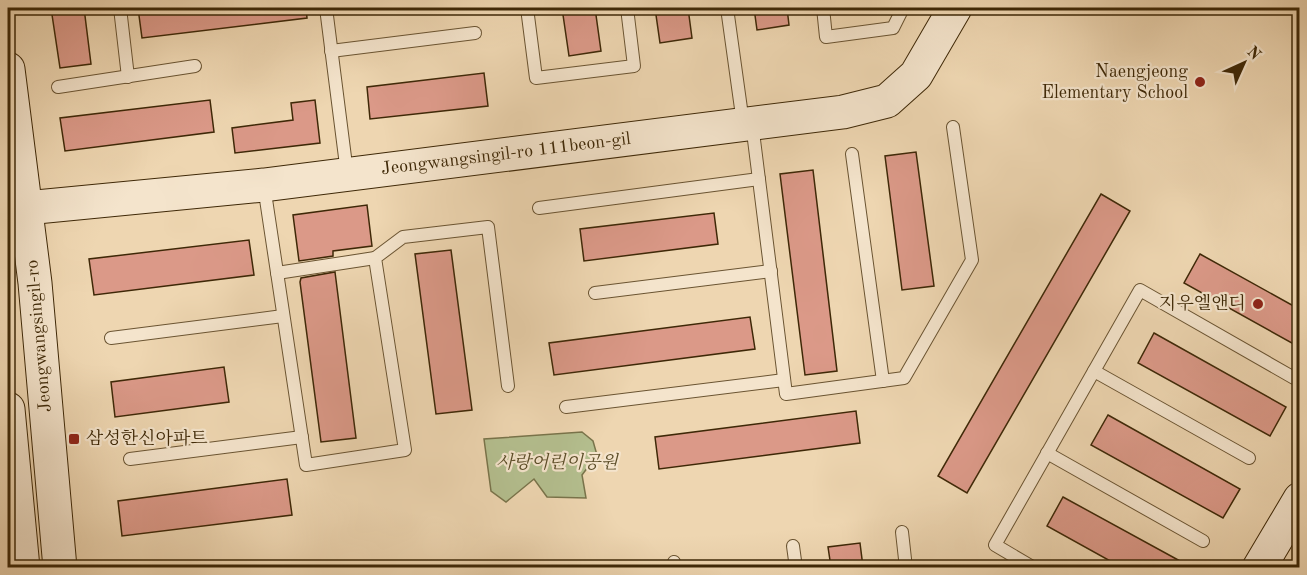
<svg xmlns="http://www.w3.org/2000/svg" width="1307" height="575" viewBox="0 0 1307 575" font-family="'Old Standard TT','Noto Serif KR',serif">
  <rect width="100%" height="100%" fill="#eed6b1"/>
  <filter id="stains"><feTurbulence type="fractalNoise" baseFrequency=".00333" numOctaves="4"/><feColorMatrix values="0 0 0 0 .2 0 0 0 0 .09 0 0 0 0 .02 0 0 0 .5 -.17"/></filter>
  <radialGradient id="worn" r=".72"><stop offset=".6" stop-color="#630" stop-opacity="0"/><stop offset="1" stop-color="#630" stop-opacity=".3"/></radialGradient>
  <path fill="#b4bf8f" stroke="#79744b" stroke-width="1.5" d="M582 432 593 441 597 455 582 475 586 498 547 497 534 479 506 502 491 491 484 439Z"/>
  <g fill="#db9988" stroke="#3e2807" stroke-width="1.5">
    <path d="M51 8H84L91 64 60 68Z"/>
    <path d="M138 8H306L307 18 142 38Z"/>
    <path d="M562 8H595L601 51 569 56Z"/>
    <path d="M655 8H688L692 38 660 43Z"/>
    <path d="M754 8H787L789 25 757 30Z"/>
    <path d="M484 73 488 106 370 119 367 87Z"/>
    <path d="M210 100 214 132 65 151 60 118Z"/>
    <path d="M315 100 320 143 235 153 232 128 293 120 291 103Z"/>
    <path d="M916 152 934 286 902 290 885 156Z"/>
    <path d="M813 170 837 371 805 375 780 174Z"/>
    <path d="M1101 194 1130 211 967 493 938 476Z"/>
    <path d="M367 205 372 246 333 251V256L299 261 293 215Z"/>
    <path d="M714 213 718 244 584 261 580 229Z"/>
    <path d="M249 240 254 275 94 295 89 259Z"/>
    <path d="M451 250 472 410 436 414 415 254Z"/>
    <path d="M1200 254 1299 309V347L1184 283Z"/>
    <path d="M335 272 356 438 321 442 300 282 301 278Z"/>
    <path d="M750 317 755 349 554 375 549 343Z"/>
    <path d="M1154 333 1286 407 1270 436 1138 363Z"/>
    <path d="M224 367 229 402 115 417 111 382Z"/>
    <path d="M856 411 860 443 659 469 655 437Z"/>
    <path d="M1108 415 1240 489 1223 518 1091 445Z"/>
    <path d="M287 479 292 515 122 536 118 501Z"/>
    <path d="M1063 497 1191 567H1121L1047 526Z"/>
    <path d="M860 543 863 567H831L828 547Z"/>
  </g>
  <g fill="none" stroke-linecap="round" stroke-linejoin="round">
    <g stroke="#6a5432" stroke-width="14">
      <g id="lane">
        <path d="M120 8 128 77"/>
        <path d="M326 8 347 173"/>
        <path d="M527 8 536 78 634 66 627 8"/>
        <path d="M727 8 743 123"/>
        <path d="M823 8 826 37 893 28 903 8"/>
        <path d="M331 51 475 33"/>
        <path d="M58 87 195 66"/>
        <path d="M752 124 786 394 904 378 972 260 953 127"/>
        <path d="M852 154 883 381"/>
        <path d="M264 186 306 465 405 450 375 258 403 237 488 227 508 386"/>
        <path d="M539 208 759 179"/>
        <path d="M277 273 375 258"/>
        <path d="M595 293 771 271"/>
        <path d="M111 338 283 316"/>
        <path d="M1094 371 1249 458"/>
        <path d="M566 407 784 380"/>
        <path d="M1047 453 1203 541"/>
        <path d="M130 459 302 437"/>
        <path d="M902 532 906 568"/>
        <path d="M793 546 796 568"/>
        <path d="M674 562 675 568"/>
        <path d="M1034 568 995 545 1140 290 1294 378"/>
      </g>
    </g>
    <g stroke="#3e2807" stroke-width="35">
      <g id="secondary">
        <path d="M8 69 35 283 60 568"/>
        <path d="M8 213 26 208 264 185 843 112 887 101 916 75 955 8"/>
        <path d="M8 409 23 568"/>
        <path d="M1259 568 1300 499"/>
      </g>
    </g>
    <use href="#lane" stroke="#f4e4cc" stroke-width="12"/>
    <use href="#secondary" stroke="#f4e4cc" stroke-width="33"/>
  </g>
  <g fill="#8f2418" stroke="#f4e4cc" stroke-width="2">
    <circle cx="1200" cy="82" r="6"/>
    <circle cx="1258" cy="304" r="6"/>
    <rect x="68" y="433" width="12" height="12" rx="3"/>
  </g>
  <g text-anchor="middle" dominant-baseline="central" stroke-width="4.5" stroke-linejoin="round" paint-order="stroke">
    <g font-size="18" fill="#3e2807" stroke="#f4e4cc" text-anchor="end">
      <text x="1188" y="72">Naengjeong<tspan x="1188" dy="21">Elementary School</tspan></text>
      <text x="1246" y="304">지우엘앤디</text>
      <text x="86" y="439" text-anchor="start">삼성한신아파트</text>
    </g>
    <g font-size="18" fill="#3e2807" stroke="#f4e4cc">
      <text transform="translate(506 154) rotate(-7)">Jeongwangsingil-ro 111beon-gil</text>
      <text transform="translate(39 336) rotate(-95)">Jeongwangsingil-ro</text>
    </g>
    <g font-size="18" font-style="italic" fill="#5c4e29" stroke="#f4e4cc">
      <text x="557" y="463">사랑어린이공원</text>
    </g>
  </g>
  <rect width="1307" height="575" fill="none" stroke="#eed6b1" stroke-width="30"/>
  <rect x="9" y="9" width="1289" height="557" fill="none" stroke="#3e2807" stroke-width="3"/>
  <rect x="15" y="15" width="1277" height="545" fill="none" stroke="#3e2807" stroke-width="1.5"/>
  <g transform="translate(1244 63) rotate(45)" stroke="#f4e4cc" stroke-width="4.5" paint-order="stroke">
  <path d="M0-4.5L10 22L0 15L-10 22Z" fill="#3e2807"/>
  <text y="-9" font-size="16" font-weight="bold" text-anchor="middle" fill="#3e2807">N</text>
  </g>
  <rect width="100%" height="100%" filter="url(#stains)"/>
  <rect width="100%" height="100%" fill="url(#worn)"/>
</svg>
